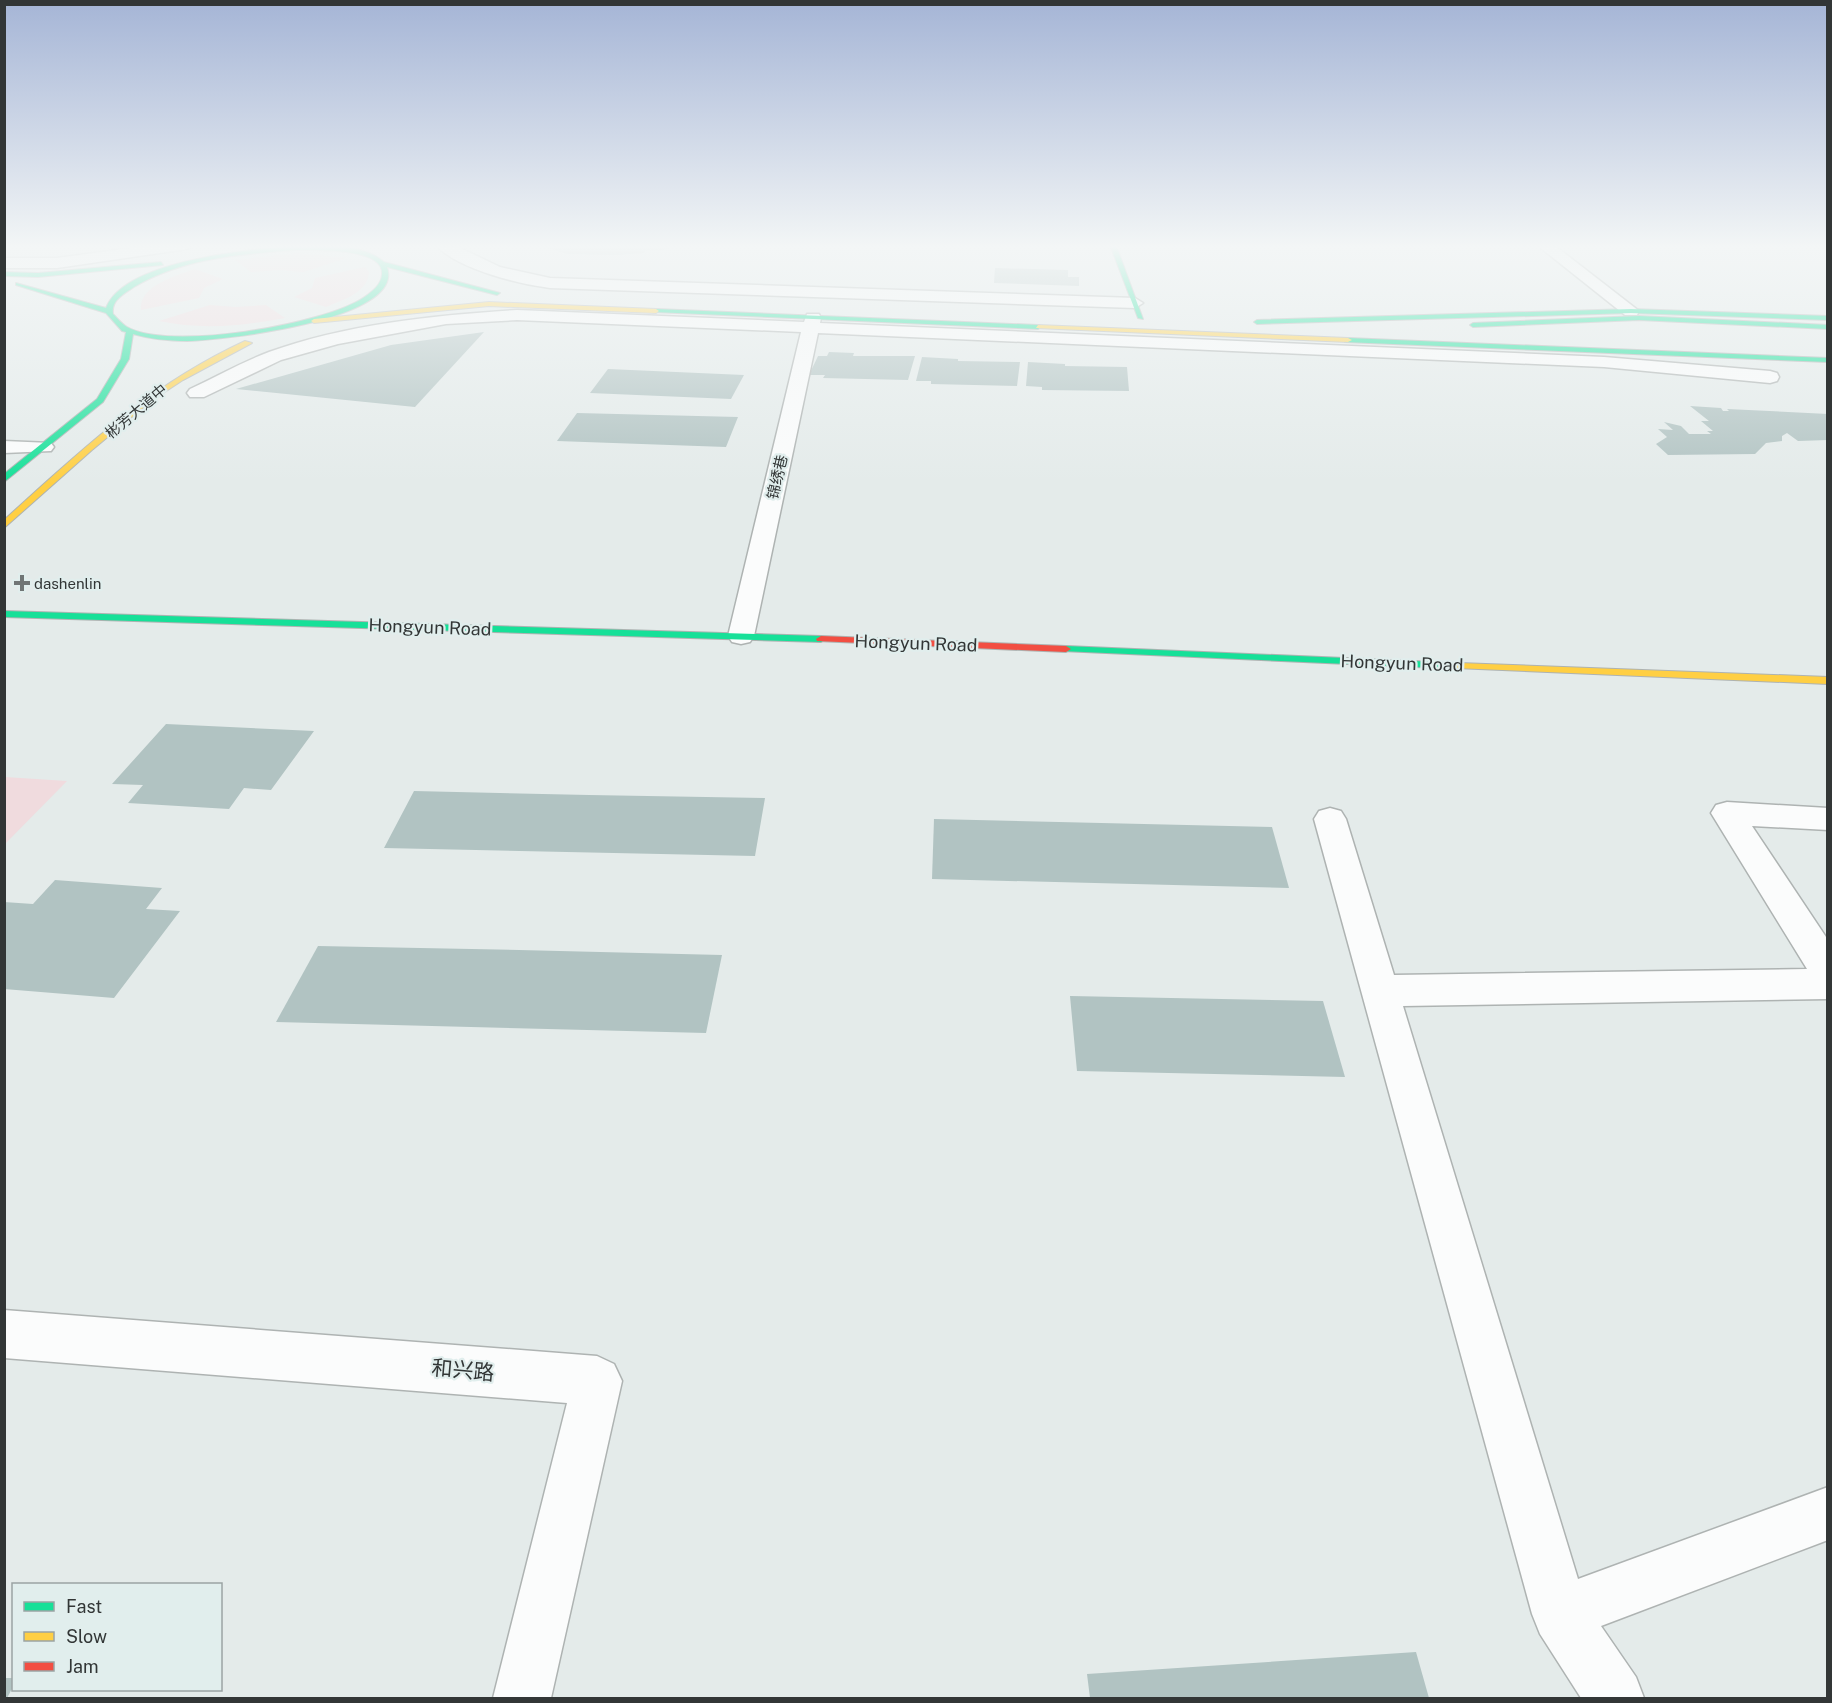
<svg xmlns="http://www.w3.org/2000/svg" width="1832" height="1703" viewBox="0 0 1832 1703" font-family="'Public Sans','Noto Sans SC',sans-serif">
  <rect width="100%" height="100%" fill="#e4ebea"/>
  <g fill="#f0dbde">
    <path d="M297 253 347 258 303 272 280 270 251 272 235 260Z"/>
    <path d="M365 267 369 272C368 293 342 300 326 307L294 297 312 288 315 278Z"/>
    <path d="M195 269 223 279 204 288 199 298 141 310C138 286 178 275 195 269Z"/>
    <path d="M210 305 235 307 266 305 285 318C243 326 201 330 159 321Z"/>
    <path d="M5 777 67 781 5 844 4 777Z"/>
  </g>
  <g fill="#b1c3c2">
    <path d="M669 245 667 249 663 250H646L644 253 617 255 567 254 542 246Z"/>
    <path d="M995 268 1068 270V277H1079V286L994 283Z"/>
    <path d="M484 332 415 407 236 389 391 345Z"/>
    <path d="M829 352 854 353 853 356H915L908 380 823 378 825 375H809L818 356H827Z"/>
    <path d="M922 357 958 359V361L1020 362 1017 386 931 384V381H916Z"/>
    <path d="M1028 362 1065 364V366L1127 367 1129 391 1042 390V387L1026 386Z"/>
    <path d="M608 369 744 375 731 399 590 393Z"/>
    <path d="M1690 406 1721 408 1723 411H1729L1727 409 1828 414V440L1798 441 1787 433 1782 436V441L1766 443 1755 454 1668 455 1656 444 1667 437 1658 429 1673 430 1664 422 1681 426 1689 434H1711L1707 431H1713L1701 421H1709Z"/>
    <path d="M577 413 738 417 726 447 557 441Z"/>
    <path d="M166 724 314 731 271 790 244 788 229 809 128 803 143 785 112 784Z"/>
    <path d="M414 791 589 795 765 798 755 856 384 848Z"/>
    <path d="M934 819 1272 827 1289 888 932 879Z"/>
    <path d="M55 880 162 888 146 909 180 911 114 998 4 989V902L33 904Z"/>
    <path d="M318 946 519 950 722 955 706 1033 276 1022Z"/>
    <path d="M1070 996 1323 1001 1345 1077 1077 1071Z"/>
    <path d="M1416 1652 1429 1698H1090L1087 1674Z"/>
    <path d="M4 1678H14V1685L7 1698H4Z"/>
  </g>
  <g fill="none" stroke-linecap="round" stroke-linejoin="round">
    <g stroke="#aeb3b2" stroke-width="3">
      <g id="street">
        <path d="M153 245H194L187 249 57 268H4V258H57Z"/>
        <path d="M436 245H454L500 267 550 278 1135 298 1143 303 1135 308 550 288C519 284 457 269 436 245Z"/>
        <path d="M1537 245H1554L1639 311 1637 315H1625Z"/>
        <path d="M517 310 804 322 807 314H819L821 318 820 323 1604 357 1770 371 1777 373 1779 377 1777 381 1770 383 1604 367 818 333 754 636 750 642 741 644 732 642 728 636 801 332 517 320 446 324 338 344 281 360 204 397H190L187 393 190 389C216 377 242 362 269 352 346 324 436 315 517 310Z"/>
        <path d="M4 441 51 443 54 447 51 451 4 453Z"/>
        <path d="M1727 802 1828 808V830L1752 826 1828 940V999L1403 1006 1578 1579 1828 1487V1540L1601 1626 1636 1677 1644 1698H1581L1540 1634 1532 1614 1314 819 1319 811 1330 808 1341 811 1346 819 1394 975 1807 969 1711 813 1716 805Z"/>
        <path d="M4 1310 597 1356 614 1364 622 1381 551 1698H493L567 1403 4 1358Z"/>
      </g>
    </g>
    <g stroke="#aeb3b2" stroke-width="2">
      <g id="fast">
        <path d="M1110 245H1116L1143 319 1138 318Z"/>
        <path d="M296 246C324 246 361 242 384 262L500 293 497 295 387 267C406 321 220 340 187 341 169 341 151 339 133 334L129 359 103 402 4 482V474L97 399 121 359 126 332 122 331 106 313 16 285V283L106 308C124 260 252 249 296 246ZM296 250C313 250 384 247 382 274 382 284 371 293 363 298 322 325 169 351 127 327 122 324 117 318 113 314 111 300 124 294 134 287 183 258 241 254 296 250Z"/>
        <path d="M161 262 163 265 38 277 4 276V272L38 273Z"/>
        <path d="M656 309 1038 325 1041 327 1038 329 654 312Z"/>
        <path d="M1631 309 1828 316V320L1631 313 1257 324 1254 322 1257 320Z"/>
        <path d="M1639 316 1828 325V329L1639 320 1473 327 1470 325 1473 323Z"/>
        <path d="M1348 338 1828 358V362L1345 342 1344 340Z"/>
        <path d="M4 611 821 636 826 639 821 642 4 617Z"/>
        <path d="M1066 646 1459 663 1465 666 1459 669 1062 651V647Z"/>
      </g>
    </g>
    <g stroke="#aeb3b2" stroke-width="2">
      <g id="slow">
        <path d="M489 302 656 309 659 311 656 313 489 306 314 323 311 321 314 319Z"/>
        <path d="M1038 325 1348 338 1352 340 1348 342 1036 328Z"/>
        <path d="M245 341 252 343 183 380 151 401 92 450 4 528V520C83 449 148 386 245 341Z"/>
        <path d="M1459 663 1828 677V684L1455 668 1453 666Z"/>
      </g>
    </g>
    <g stroke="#aeb3b2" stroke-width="2">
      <path id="jam" d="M821 636 1066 646 1071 649 1066 652 817 641 816 639Z"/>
    </g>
    <use href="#street" fill="#fbfcfc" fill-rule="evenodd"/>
    <use href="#fast" fill="#16e098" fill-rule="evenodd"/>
    <use href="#slow" fill="#ffcf43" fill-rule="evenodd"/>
    <use href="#jam" fill="#f24e42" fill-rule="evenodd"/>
  </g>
  <linearGradient id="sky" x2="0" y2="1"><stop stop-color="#a5b5d6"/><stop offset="0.51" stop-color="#f3f6f6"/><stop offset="1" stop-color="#f3f6f6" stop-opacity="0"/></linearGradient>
  <rect width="1832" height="484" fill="url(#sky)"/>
  <path fill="#707575" stroke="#e1eeed" stroke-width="2" d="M19 574h6v6h6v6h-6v6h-6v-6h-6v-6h6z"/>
  <g text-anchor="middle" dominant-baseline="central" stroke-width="4.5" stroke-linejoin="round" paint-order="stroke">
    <g font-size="15" fill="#323636" stroke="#e1eeed">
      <text transform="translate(136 411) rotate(-40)">彬芳大道中</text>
      <text transform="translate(777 477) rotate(-77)">锦绣巷</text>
    </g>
    <g font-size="15" fill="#323636" stroke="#e1eeed" text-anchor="start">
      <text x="34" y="583">dashenlin</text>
    </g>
    <g font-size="18" fill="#323636" stroke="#e1eeed">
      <text transform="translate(430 627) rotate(2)">Hongyun Road</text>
      <text transform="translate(916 643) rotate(2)">Hongyun Road</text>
      <text transform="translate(1402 663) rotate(2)">Hongyun Road</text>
    </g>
    <g font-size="21" fill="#323636" stroke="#e1eeed">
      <text transform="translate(463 1370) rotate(5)">和兴路</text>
    </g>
  </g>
  <rect width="1832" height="1703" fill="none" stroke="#323636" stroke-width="12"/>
  <rect x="12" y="1583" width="210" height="108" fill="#e1eeed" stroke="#9ba4a4" stroke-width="1.5"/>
  <rect x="24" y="1602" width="30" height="9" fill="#16e098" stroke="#9ba4a4" stroke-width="1.5"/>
  <text x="66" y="1613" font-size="18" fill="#323636">Fast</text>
  <rect x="24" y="1632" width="30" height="9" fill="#ffcf43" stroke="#9ba4a4" stroke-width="1.5"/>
  <text x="66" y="1643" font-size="18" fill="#323636">Slow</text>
  <rect x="24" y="1662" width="30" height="9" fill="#f24e42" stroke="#9ba4a4" stroke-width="1.5"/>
  <text x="66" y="1673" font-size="18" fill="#323636">Jam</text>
</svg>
